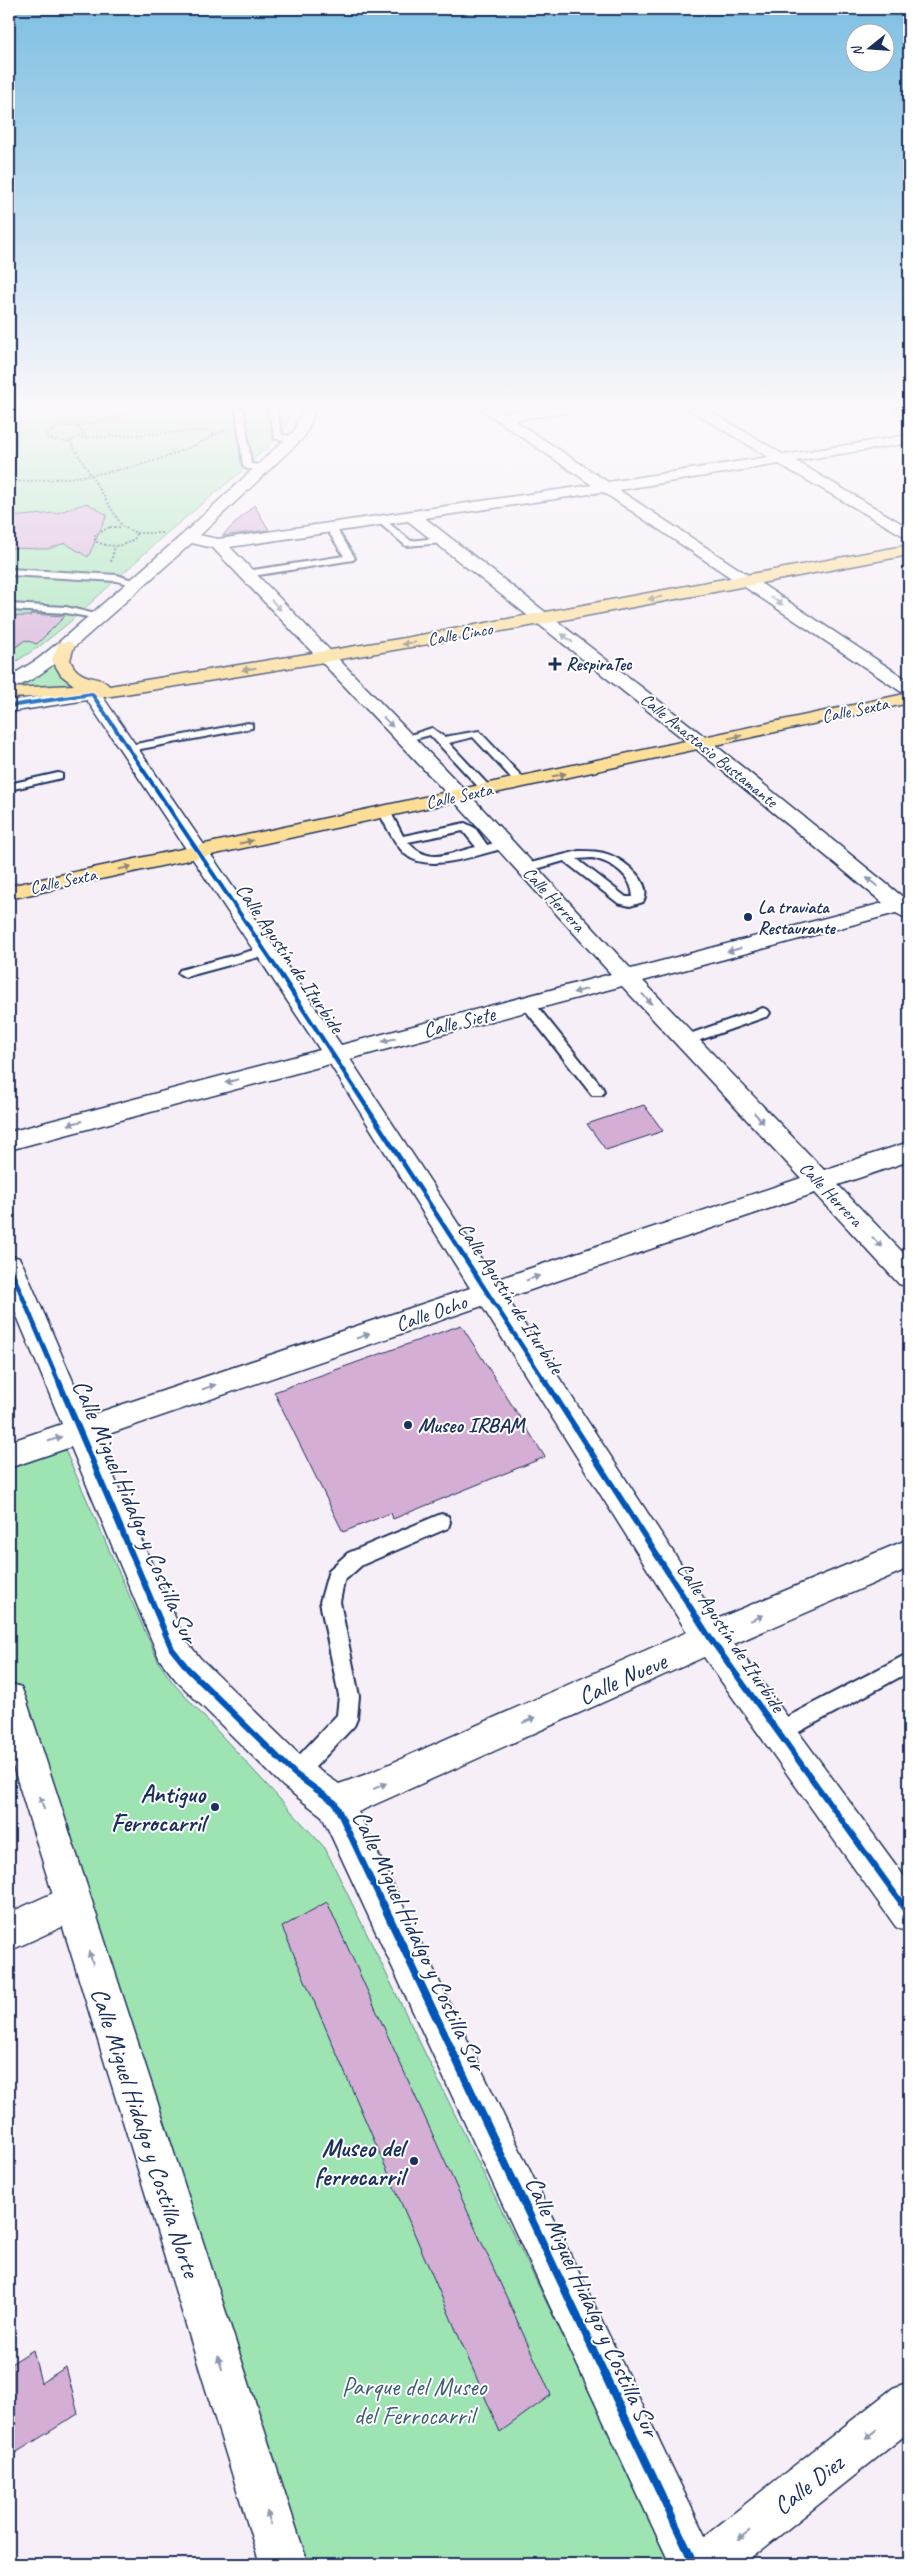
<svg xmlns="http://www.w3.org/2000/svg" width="918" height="2573" viewBox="0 0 918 2573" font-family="Caveat,sans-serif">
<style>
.green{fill:#9de4b2;stroke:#5c8a88}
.building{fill:#d5aed5;stroke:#1b2f5e}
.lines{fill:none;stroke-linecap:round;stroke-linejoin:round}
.service-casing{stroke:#1b2f5e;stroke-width:4}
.minor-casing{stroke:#1b2f5e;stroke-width:3}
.tertiary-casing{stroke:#1b2f5e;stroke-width:3}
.secondary-casing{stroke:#1b2f5e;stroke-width:3}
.primary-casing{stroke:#1b2f5e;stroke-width:3}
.path{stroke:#1b2f5e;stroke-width:2;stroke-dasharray:2 2;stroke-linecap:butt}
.service{fill:#fff;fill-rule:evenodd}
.minor{fill:#fff;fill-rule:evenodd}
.tertiary{fill:#fff;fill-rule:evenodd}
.secondary{fill:#fff;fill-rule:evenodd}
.primary{fill:#fdde96;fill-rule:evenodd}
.cycleway-far3-casing{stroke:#fff;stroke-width:6}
.cycleway-far2-casing{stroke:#fff;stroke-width:8}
.cycleway-far1-casing{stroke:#fff;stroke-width:9}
.cycleway-casing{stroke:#fff;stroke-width:11}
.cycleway-far3{stroke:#0057b8;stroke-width:4}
.cycleway-far2{stroke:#0057b8;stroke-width:4.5}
.cycleway-far1{stroke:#0057b8;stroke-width:6}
.cycleway{stroke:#0057b8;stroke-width:8}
.oneway{fill:#8c867a}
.oneway2{fill:#8d97ae}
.poi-dot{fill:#1b2f5e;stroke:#fff;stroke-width:2}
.labels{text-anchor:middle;stroke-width:4;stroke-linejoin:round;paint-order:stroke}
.far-street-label{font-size:18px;fill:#1b2f5e;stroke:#fff}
.far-poi-label{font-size:18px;font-weight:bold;fill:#1b2f5e;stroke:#fff;text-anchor:start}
.street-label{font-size:21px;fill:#1b2f5e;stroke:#fff}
.poi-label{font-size:21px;font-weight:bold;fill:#1b2f5e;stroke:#fff;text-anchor:start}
.near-street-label{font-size:25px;fill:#1b2f5e;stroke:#fff}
.near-poi-label{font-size:25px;font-weight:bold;fill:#1b2f5e;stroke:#fff;text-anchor:end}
.near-park-label{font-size:25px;fill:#3c5c73;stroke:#fff}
</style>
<rect width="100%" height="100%" fill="#f7eff7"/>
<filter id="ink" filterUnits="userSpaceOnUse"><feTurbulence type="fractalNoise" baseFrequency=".02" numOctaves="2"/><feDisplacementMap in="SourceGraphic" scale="10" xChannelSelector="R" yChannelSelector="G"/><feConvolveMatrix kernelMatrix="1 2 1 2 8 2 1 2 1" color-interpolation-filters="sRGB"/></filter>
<g filter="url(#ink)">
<path class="green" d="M9,409h284l-9,22 -43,41 -73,60 -98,90 -30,24 -31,20z
M53,664l6,10 15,13 -65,3z
M65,1450l94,213 15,21 151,164 349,716h-376l-289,-882v-218z"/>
<path class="building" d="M87,503l20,12 -19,42 -23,-14 -17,6 -39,-1v-31l48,-4z
M254,505l15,25 -47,6z
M31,614l34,2 -28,28 -12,-4 -16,12v-36h21z
M644,1105l19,26 -57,19 -19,-26z
M461,1325l84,132 -152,62 -2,-6 -48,19 -69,-140z
M327,1902l224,493 -51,37 -218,-505z
M33,2350l8,33 25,-16 12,47 -69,43v-92z"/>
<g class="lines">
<g class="service-casing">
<path id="service" d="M236,409h8l7,55 14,2v4l-18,-1 -4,-3z
M268,409h8l6,26 15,2v4l-22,-2z
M381,517l30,24 32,-4 5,3 -5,3 -37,3 -28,-24 -2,-2z
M331,525l5,3 19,30 -2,2 -107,17 -5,-3 5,-3 98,-15 -18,-28z
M9,569l108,6 24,8 -5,3 -19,-5 -108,-6z
M9,604l57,3 38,9 -5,3 -33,-6 -57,-3z
M248,723l4,1v4l-122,23 -6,-3 6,-3z
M432,728l12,9 35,-6 49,52 -6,3 -4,-1 -45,-48 -24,6 43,46v4h-8l-54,-58 -26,7 -6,-3z
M58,773l4,1v4l-53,12v-6z
M384,807l6,4 13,25 62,-13 10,5 12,17 18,-5 6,4 -2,3c-27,6 -81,28 -104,7 -12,-12 -19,-29 -27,-43zM463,831l13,16c-26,6 -48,19 -68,-5z
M579,851c11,0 21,0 31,4 15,6 44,28 33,47l-13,4 -12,-3 -54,-42 -38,11 -6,-4 2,-3zM592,858c20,4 40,17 41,39h-7l-49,-38z
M265,947l7,4 -2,3 -85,23 -7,-4 2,-3z
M528,999l5,2 69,86 2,4 -2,4h-10l-69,-88 -2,-3 2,-3z
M763,1008l5,2 2,3 -2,3 -82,29 -7,-5 2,-3z
M441,1514l7,2 2,6 -2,6 -86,37 -18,16 -4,21 19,94 -2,23 -3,7 -52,55 -7,3 -7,-3 -3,-7 3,-7 49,-52 2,-19 -19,-94 9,-32 19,-17z
M909,1653v19l-125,68 -7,3 -7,-3 -3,-7 3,-7z"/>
</g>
<g class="minor-casing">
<path id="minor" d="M481,409h16l7,4 30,-4h37l-7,4 -50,7 94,62 160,-25 -79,-48h17l78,46 125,-20v8l-113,18 113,67v11l-130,-75 -160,26 290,191v13l-6,-1 -300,-201 -178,26 284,222 195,158 5,-2v24l-13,-7 -253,68 181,189 85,-28v19l-71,24 71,74v28l-10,-3 -84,-91 -308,105 210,321 192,-80v29l-175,76 175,239v50l-13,-6 -192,-270 -346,155 347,724 188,-148 16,-6v50l-165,132h-74l-348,-748 -39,-30 -107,-106 -16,-20 -89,-213 -62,21v-26l53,-18 -53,-127v-42l10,3 4,7 65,151 382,-128 -140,-224 -321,86v-18l311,-82 -233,-350 -78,12v-11l83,-12 6,1 243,355 270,-71 -158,-174 -240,-252 -30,-7 -2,-3 8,-5 29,6 374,-54zM408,521l287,227 188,155 -252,66 -164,-177 -237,-245zM622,986l179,192 -306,102 -145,-221zM482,1306l205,326 -320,142 -28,10 -32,-22 -107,-104 -16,-20 -87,-200z
M892,409h17v9z
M73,1884l13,6 6,13 -6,13 -77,35v-38z"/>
</g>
<g class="tertiary-casing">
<path id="tertiary" d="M9,1683l12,4 5,12 282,865h-48l-251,-811z"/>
</g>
<g class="secondary-casing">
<path id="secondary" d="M302,409h14l-11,27 -111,105 -123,109c-17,14 -40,34 -62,39v-12l29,-18 21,-17 123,-107 112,-104z"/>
</g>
<g class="primary-casing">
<path id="primary" d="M909,545v10c-272,52 -543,103 -817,144l-15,-4 -68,3v-10l65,-3 -13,-10 -9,-15 7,-18h12l3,4 -4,14c9,23 31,14 39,26l290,-47z
M909,693v10l-900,196v-13z"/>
</g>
<path class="path" d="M51,409l11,17
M83,409h2
M62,426l16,1 7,7 -18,8 -20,-4 -1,-5z
M79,426l31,-7 25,-10
M81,438l115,-7h11l7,4 11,-5
M70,441l52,85
M9,455h6
M11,482c68,-3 143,-12 203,-47
M9,503l12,-94
M110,527h14l12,6v4c-12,11 -27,11 -41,4v-6z
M136,533h27
M111,562l4,-16"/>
<use href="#service" class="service"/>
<use href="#minor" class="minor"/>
<use href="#tertiary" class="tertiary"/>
<use href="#secondary" class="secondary"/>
<use href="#primary" class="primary"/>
<g class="cycleway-far3-casing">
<path id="cycleway-far3" d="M9,706l83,-12 190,282"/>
</g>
<g class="cycleway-far2-casing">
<path id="cycleway-far2" d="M281,975l265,408
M9,1265l50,118"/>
</g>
<g class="cycleway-far1-casing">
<path id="cycleway-far1" d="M59,1382l113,267 16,20 107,105 40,29 48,102
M546,1382l164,256 193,267"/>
</g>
<g class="cycleway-casing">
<path id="cycleway" d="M383,1904l311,660
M902,1904l7,10"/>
</g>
<use href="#cycleway-far3" class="cycleway-far3"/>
<use href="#cycleway-far2" class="cycleway-far2"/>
<use href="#cycleway-far1" class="cycleway-far1"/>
<use href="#cycleway" class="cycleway"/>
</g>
<defs><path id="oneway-solid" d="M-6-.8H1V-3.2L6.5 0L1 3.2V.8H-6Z" transform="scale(1.25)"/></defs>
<g class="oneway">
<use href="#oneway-solid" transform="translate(655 598) rotate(169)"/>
<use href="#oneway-solid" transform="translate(409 643) rotate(170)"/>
<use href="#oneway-solid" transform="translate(249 669) rotate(171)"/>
<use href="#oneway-solid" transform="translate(735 737) rotate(-12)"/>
<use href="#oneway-solid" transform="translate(559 775) rotate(-12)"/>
<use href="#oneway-solid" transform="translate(246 842) rotate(-13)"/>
<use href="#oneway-solid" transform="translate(125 868) rotate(-12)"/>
</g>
<g class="oneway2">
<use href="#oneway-solid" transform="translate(777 601) rotate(34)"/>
<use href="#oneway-solid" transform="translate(276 605) rotate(47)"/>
<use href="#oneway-solid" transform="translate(567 638) rotate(-142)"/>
<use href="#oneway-solid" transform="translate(388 722) rotate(46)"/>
<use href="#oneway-solid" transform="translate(872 882) rotate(-141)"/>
<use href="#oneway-solid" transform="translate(734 950) rotate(165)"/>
<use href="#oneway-solid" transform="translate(580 991) rotate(165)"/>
<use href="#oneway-solid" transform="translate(647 999) rotate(47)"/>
<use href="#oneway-solid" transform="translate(389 1040) rotate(166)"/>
<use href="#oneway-solid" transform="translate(232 1081) rotate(165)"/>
<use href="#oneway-solid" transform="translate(759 1118) rotate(47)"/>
<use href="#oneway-solid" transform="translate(75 1123) rotate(165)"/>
<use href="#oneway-solid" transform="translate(877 1242) rotate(46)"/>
<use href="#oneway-solid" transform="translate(533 1278) rotate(-19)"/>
<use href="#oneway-solid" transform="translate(363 1336) rotate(-19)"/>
<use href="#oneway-solid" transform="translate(209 1387) rotate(-19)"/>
<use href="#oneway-solid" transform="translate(55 1439) rotate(-19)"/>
<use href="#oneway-solid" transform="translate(757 1618) rotate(-23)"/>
<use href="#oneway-solid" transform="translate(529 1720) rotate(-24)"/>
<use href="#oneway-solid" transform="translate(380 1786) rotate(-24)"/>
<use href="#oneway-solid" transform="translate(42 1803) rotate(-108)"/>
<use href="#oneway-solid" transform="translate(91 1958) rotate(-108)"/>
<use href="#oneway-solid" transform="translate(220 2363) rotate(-108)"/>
<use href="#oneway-solid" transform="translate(871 2434) rotate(142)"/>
<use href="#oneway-solid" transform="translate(269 2518) rotate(-108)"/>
<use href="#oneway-solid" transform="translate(744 2535) rotate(142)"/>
</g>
</g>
<linearGradient id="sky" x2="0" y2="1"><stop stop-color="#7ebfe2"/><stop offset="0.53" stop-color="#fbf8fb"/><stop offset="1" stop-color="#fbf8fb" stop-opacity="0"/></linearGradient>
<rect width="918" height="769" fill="url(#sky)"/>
<g class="poi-dot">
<path d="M552.5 656.5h5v5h5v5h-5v5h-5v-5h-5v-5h5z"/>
<circle cx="748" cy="917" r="5"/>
<circle cx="408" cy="1425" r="5"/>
<circle cx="215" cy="1807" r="5"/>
<circle cx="414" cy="2161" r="5"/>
</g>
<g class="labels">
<g class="far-street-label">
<text transform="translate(460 634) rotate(-10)" y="6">Calle Cinco</text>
<text transform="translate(855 710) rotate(-12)" y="6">Calle Sexta</text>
<text transform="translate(709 750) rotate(39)" y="6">Calle Anastasio Bustamante</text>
<text transform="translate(459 796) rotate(-12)" y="6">Calle Sexta</text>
<text transform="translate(63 881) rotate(-12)" y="6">Calle Sexta</text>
<text transform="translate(554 899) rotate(47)" y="6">Calle Herrera</text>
<text transform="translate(831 1194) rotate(46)" y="6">Calle Herrera</text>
</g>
<g class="far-poi-label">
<text x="566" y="670">RespiraTec</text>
<text x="758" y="913">La traviata<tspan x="758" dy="21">Restaurante</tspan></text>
</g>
<g class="street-label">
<text transform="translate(290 958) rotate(56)" y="7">Calle Agustín de Iturbide</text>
<text transform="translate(459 1022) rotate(-14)" y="7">Calle Siete</text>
<text transform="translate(511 1298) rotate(57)" y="7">Calle Agustín de Iturbide</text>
<text transform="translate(431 1313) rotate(-19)" y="7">Calle Ocho</text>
<text transform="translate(731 1637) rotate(56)" y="7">Calle Agustín de Iturbide</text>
</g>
<g class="poi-label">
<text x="418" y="1432">Museo IRBAM</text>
</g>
<g class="near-street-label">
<text transform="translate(136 1511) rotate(67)" y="9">Calle Miguel Hidalgo y Costilla Sur</text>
<text transform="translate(622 1678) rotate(-24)" y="9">Calle Nueve</text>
<text transform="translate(420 1940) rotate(65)" y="9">Calle Miguel Hidalgo y Costilla Sur</text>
<text transform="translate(146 2132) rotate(72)" y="9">Calle Miguel Hidalgo y Costilla Norte</text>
<text transform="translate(593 2306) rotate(65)" y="9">Calle Miguel Hidalgo y Costilla Sur</text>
<text transform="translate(808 2484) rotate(-38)" y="9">Calle Diez</text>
</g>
<g class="near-poi-label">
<text x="205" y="1802">Antiguo<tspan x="205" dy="29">Ferrocarril</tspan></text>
<text x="404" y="2156">Museo del<tspan x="404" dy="29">ferrocarril</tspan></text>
</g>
<g class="near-park-label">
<text x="414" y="2395">Parque del Museo<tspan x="414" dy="29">del Ferrocarril</tspan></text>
</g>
</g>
<rect width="918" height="2573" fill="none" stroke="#fff" stroke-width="30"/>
<rect x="15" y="15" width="888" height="2543" fill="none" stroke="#1b2f5e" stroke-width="2" filter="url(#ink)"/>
<g transform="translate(870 48) rotate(253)"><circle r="24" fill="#ffffff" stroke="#a4acbf"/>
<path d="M0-4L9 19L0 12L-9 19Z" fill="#1b2f5e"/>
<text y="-8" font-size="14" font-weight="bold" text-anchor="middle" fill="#1b2f5e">N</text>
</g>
</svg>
